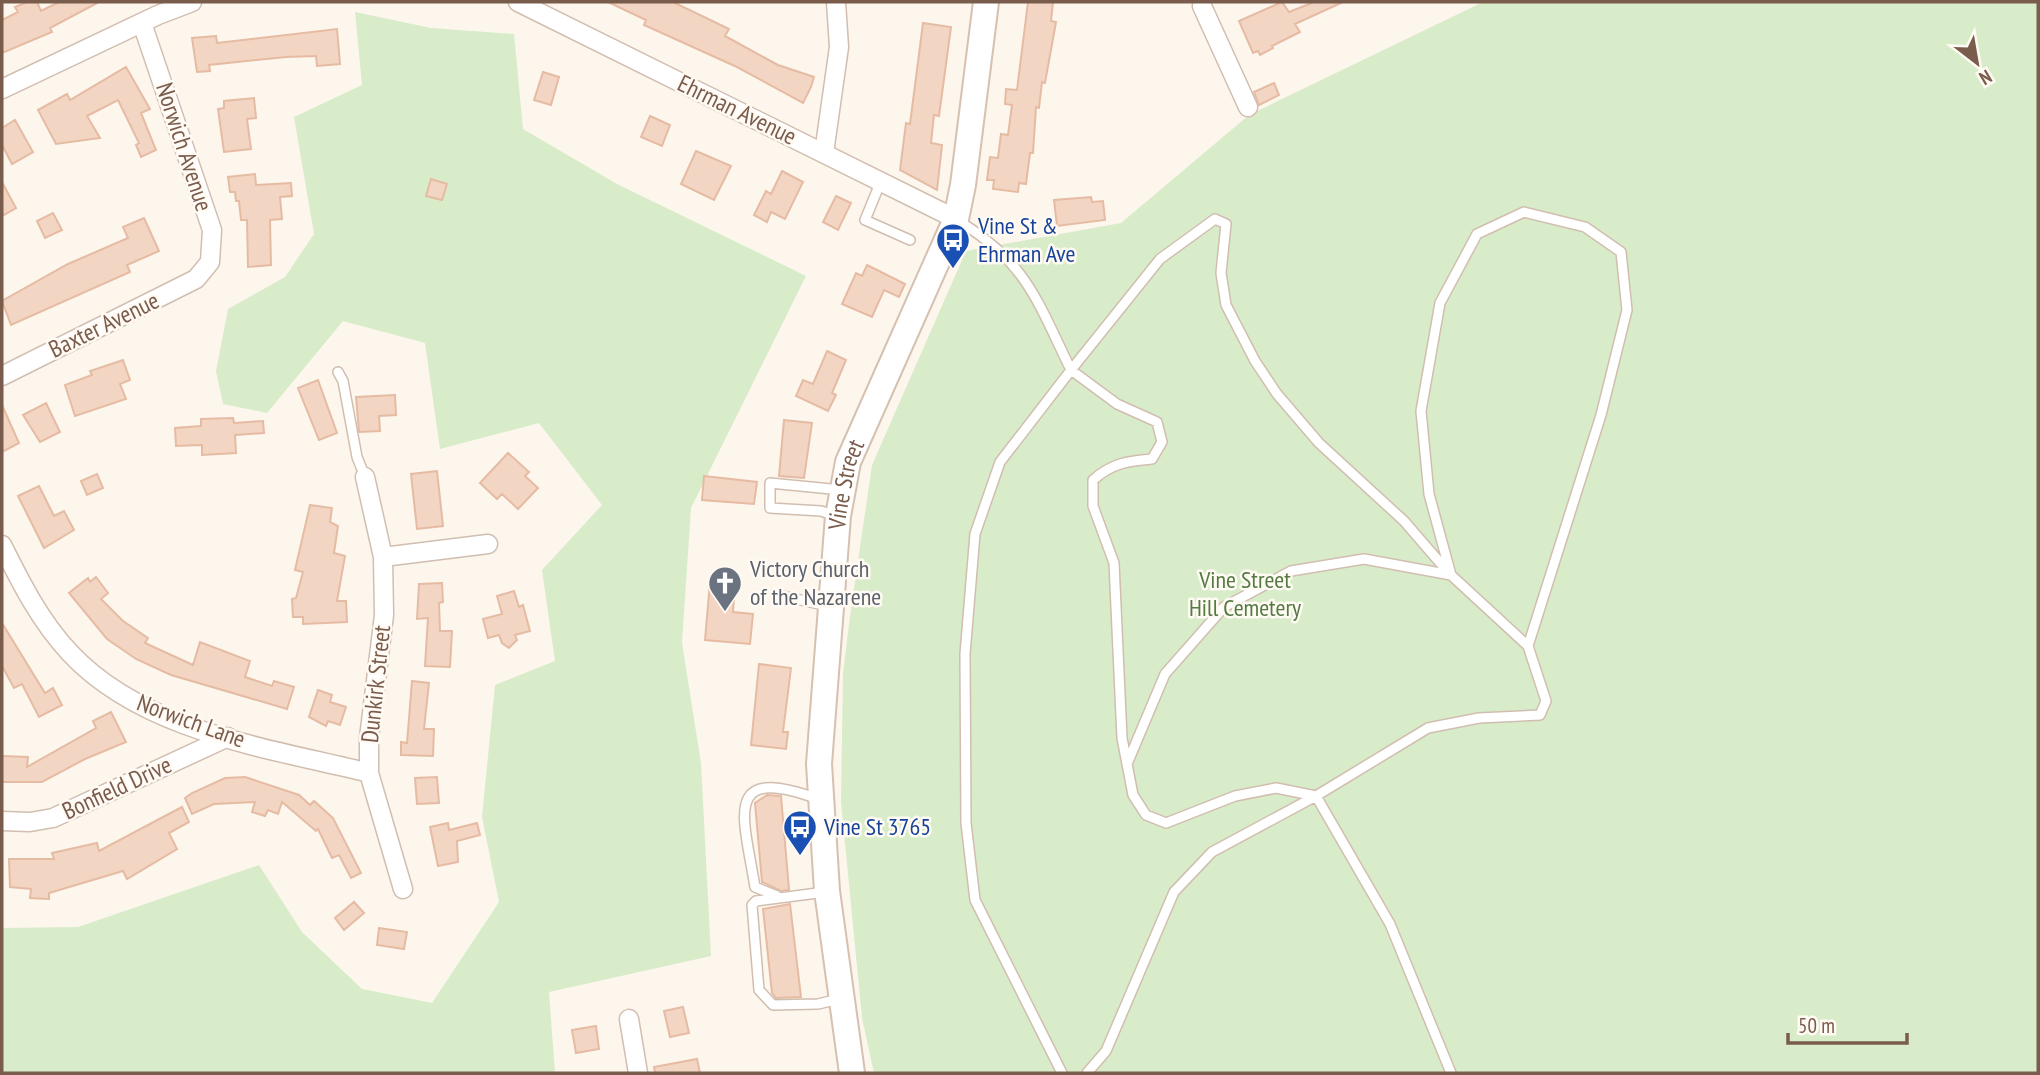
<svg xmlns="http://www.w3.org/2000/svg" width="2040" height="1075" viewBox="0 0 2040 1075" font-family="'PT Sans Narrow',sans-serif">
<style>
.green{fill:#d8ecc9}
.building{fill:#f3d5c3;stroke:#e6bba3;stroke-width:2}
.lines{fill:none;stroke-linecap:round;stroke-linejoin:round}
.service-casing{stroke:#d1beb0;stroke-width:12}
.minor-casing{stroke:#d1beb0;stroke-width:21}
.secondary-casing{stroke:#d6c0b0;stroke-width:28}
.service{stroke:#fff;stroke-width:9}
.minor{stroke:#fff;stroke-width:18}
.secondary{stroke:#fff;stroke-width:24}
.labels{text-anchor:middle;stroke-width:5;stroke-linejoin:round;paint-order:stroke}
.street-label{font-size:24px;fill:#7a5c4d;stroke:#fffaf3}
.transit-label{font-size:24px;fill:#164399;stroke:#fffaf3;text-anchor:start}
.worship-label{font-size:24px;fill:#5b616d;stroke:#fffaf3;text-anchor:start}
.park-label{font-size:24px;fill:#537a41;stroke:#fffaf3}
</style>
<rect width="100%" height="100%" fill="#fdf6ec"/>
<path class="green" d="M1483,2h555v1071h-1164l-12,-55 -21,-216 2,-129 7,-57 22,-151 94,-214 155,-28 128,-108z
M355,12l76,16 83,6 9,95 94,55 189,92 -115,232 -9,135 19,120 10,193 -162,36 6,81h-553v-145l76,-1 181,-62 43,67 60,57 70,14 67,-101 -17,-85 13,-132 60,-24 -13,-91 60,-65 -63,-82 -99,26 -15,-106 -82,-22 -76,92 -44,-9 -7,-33 12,-62 57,-32 29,-43 -20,-117 68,-32z"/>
<path class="building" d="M27,2h10l4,9 18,-9h40l-49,26 2,4 -50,21v-33l16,-8 -3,-5z
M608,2h65l56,27 -4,7 53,29 36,12 -3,10 -8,16 -66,-36 -93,-42 2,-5z
M1028,2h25l-2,19 5,1 -11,61 -3,-1 -3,26 -3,-1 -3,46h-3l-4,31 -7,-1 -1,9 -25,-3 1,-9h-7l3,-23 8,1 3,-24 7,1 4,-30 -7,-1 1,-15 11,1z
M1282,2l7,10 25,-10h29l-48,22 5,8 -28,14 1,2 -13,7 -2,-4 -5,2 -14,-32z
M923,23l28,4 -12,89 -5,-1 -3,28 11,2 -5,45 -37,-20 6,-47 4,1z
M337,29l3,35 -23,2 -1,-10 -30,1 -77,8 1,6 -13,1 -5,-34 24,-2 1,7z
M126,67l24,42 -9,4 15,37 -15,7 -5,-12 3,-2 -21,-43 -31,16 13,22 -44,6 -18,-34 29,-16 3,6z
M543,72l16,5 -8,28 -17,-5z
M1274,83l5,12 -20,10 -5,-13z
M254,98l2,20 -9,1 4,30 -27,3 -6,-43 6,-1v-7z
M650,116l20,9 -8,21 -21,-9z
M15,120l18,32 -21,12 -10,-19v-17z
M696,151l35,15 -17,34 -33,-16z
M782,171l21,11 -18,37 -14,-7 -4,10 -13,-7 12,-24 5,3z
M255,174l1,11 35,-2 1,13 -12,1 2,22 -12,1 1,45 -23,2 -1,-47h-6l-2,-19h-3l-1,-9h-5l-2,-15z
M431,179l16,5 -5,16 -16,-4z
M2,182l14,26 -14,8z
M836,196l15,7 -13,27 -15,-8z
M1091,197l1,5 11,-1 2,19 -48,6 -3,-26z
M53,213l9,17 -17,8 -8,-17z
M144,218l15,33 -32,14 3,7 -119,53 -9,-24 66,-37 60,-26 -5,-11z
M867,265l38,19 -6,13 -15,-7 -12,27 -30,-13 14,-31 6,3z
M827,351l19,9 -14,33 4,2 -8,16 -32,-15 7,-16 10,4z
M123,360l7,20 -10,4 6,15 -51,17 -10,-31 27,-10 -2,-4z
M318,380l19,53 -18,7 -21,-52z
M395,395l1,20 -17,1 1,15 -21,1 -3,-35z
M46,403l14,29 -20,10 -17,-27z
M2,405l17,38 -17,9z
M233,418l1,5 29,-2 1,12 -29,2 1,18 -34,2v-10l-26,1 -1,-18 26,-2v-7z
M784,420l28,3 -8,55 -25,-2z
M508,453l21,19 -4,4 13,12 -20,21 -16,-15 -5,5 -17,-16z
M437,471l6,55 -26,3 -6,-55z
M97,474l6,14 -16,7 -6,-14z
M704,476l53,6 -3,22 -52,-4z
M39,486l15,30 10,-5 10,19 -30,18 -26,-52z
M310,505l22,3 -2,14 8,4 -4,27 11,3 -8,45h9l1,21 -44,2v-7h-10l-1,-18 4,-1 7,-26 -8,-2z
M96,577l12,16 -7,6 22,22 25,17 -3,5 48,22 7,-23 50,19 -5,16 27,9 2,-5 20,6 -7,22 -116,-34 -35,-16 -29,-20 -38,-46 19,-15 2,4z
M710,582l25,2 -2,28 20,2 -3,30 -45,-4z
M442,583l1,19 -4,1 1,28h12l-2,36 -25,-1 3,-48 -11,1 2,-35z
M514,591l5,16 4,-2 7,26 -15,4 2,5 -8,8 -7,-5 -3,-8 -11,3 -5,-19 19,-5 -5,-18z
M2,623l43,70 8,-5 9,17 -23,12 -17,-33 -8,4 -12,-22z
M759,664l32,4 -8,64h5l-2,17 -35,-4z
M412,681l17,2 -5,46h10l-1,27 -32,-1v-13l6,1z
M318,690l14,5 -2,7 16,5 -6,18 -12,-4 -2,5 -17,-9z
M111,712l15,30 -41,17 -43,23h-40v-26l26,1 -1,10 69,-39 -3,-7z
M245,777l54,18 11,10 4,-4 19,17 28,55 -10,5 -12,-23 -7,3 -14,-29 -2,2 -34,-29 -4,12 -10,-4 -3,6 -13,-4 3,-10 -41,2 -22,10 -7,-16 7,-5 33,-15z
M437,777l2,26 -22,1 -2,-26z
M767,795l14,1 8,94 -8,1 -19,-9 -7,-79z
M182,807l7,15 -20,11 8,16 -50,30 -4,-8 -74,22v6l-19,-1 1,-9 -21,-2 -1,-28h45l-2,-6 45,-10 2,8z
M448,823l1,7 28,-7 3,12 -23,6 1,21 -20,4 -8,-39z
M354,902l10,11 -20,17 -9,-12z
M790,904l11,93 -25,1 -4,-5 -9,-84z
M379,928l28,4 -3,17 -27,-4z
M683,1007l6,26 -19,4 -6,-26z
M596,1026l3,23 -23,4 -4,-23z
M697,1059l3,14h-45l-1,-6z"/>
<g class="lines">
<g class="service-casing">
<path id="service" d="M881,181l-16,39 45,20
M957,220c70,42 80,81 114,150l-71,92 -25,72 -10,120 1,169 9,77 87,173
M338,372l5,9 14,76 8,20
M836,516l-15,-5 -51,-3v-25l71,7
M1449,573l-45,-52 -85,-78 -42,-49 -22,-33 -29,-56 -5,-32 5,-49 -11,-5 -55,40 -89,111 46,34 40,18 5,20 -10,17c-24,2 -40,4 -59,21v26l21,57 8,175 11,57 13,20 20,8 69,-27 41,-8 40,8 74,128 61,149
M778,595l50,11
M1127,764l38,-90 59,-67 67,-36 73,-12 87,16
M825,892l-69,9 -4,4 7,85 14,15 45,-1 21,-5
M777,896l-22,-9c-11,-69 -34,-124 63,-88
M1087,1073l19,-22 68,-159 38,-40 104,-56 112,-68 51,-10 61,-3 6,-14 -18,-55 -77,-71 -22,-81 -8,-83 19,-108 37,-69 47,-22 61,15 36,25 6,58 -26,105 -73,231"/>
</g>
<g class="minor-casing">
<path id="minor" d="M518,2l438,217
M1202,6l46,101
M2,89l156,-74 34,-13
M824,153l15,-106 -3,-45
M2,376l194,-97 14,-17 2,-32 -70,-207
M365,477l18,80 1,58 -15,123v35l34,116
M2,545c19,38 38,76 68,108 74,79 199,95 299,120
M383,557l105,-13
M2,821l28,1 23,-4 175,-81
M629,1019l9,54"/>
</g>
<g class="secondary-casing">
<g id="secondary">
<path id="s1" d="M852,1073l-25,-182 -8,-127 19,-248 10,-54 108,-243 7,-34 23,-183"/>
</g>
</g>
<use href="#service" class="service"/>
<use href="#minor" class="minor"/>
<use href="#secondary" class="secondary"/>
</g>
<defs>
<g id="bus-pin" transform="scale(1.75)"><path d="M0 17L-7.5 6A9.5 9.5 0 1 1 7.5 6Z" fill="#1a4fb4" stroke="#fffaf3"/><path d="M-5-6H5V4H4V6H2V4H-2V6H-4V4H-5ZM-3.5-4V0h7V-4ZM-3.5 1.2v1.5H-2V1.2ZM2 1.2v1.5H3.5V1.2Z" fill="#fff"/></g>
<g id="church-pin" transform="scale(1.75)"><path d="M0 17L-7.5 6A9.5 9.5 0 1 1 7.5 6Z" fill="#6b7280" stroke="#fffaf3"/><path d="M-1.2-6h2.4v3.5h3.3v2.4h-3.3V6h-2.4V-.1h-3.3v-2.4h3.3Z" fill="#fff"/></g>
</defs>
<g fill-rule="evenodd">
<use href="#bus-pin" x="953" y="240"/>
<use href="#church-pin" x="725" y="583"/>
<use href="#bus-pin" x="800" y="827"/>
</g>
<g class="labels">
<g class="street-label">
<text transform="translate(737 110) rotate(26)" y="8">Ehrman Avenue</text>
<text transform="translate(184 147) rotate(72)" y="8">Norwich Avenue</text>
<text transform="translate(104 325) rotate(-26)" y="8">Baxter Avenue</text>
<text dy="8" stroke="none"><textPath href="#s1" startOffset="592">Vine Street</textPath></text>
<text transform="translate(376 684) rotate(-84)" y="8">Dunkirk Street</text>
<text transform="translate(191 721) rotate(20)" y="8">Norwich Lane</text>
<text transform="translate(117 788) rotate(-25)" y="8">Bonfield Drive</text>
</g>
<g class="transit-label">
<text x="978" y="234">Vine St &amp;<tspan x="978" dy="28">Ehrman Ave</tspan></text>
<text x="824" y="835">Vine St 3765</text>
</g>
<g class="worship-label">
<text x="750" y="577">Victory Church<tspan x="750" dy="28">of the Nazarene</tspan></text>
</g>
<g class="park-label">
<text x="1245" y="588">Vine Street<tspan x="1245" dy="28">Hill Cemetery</tspan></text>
</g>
</g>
<rect width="2040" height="1075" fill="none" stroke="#7a5c4d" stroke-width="7"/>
<g transform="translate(1977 63) rotate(149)" stroke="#fffaf3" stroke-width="5" paint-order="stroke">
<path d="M0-5L12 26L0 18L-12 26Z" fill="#7a5c4d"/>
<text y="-10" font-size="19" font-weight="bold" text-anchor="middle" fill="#7a5c4d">N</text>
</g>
<path d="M1788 1033v10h119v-10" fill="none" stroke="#7a5c4d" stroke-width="3.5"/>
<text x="1798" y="1033" font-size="21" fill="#7a5c4d" stroke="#fffaf3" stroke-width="5" paint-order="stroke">50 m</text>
</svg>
